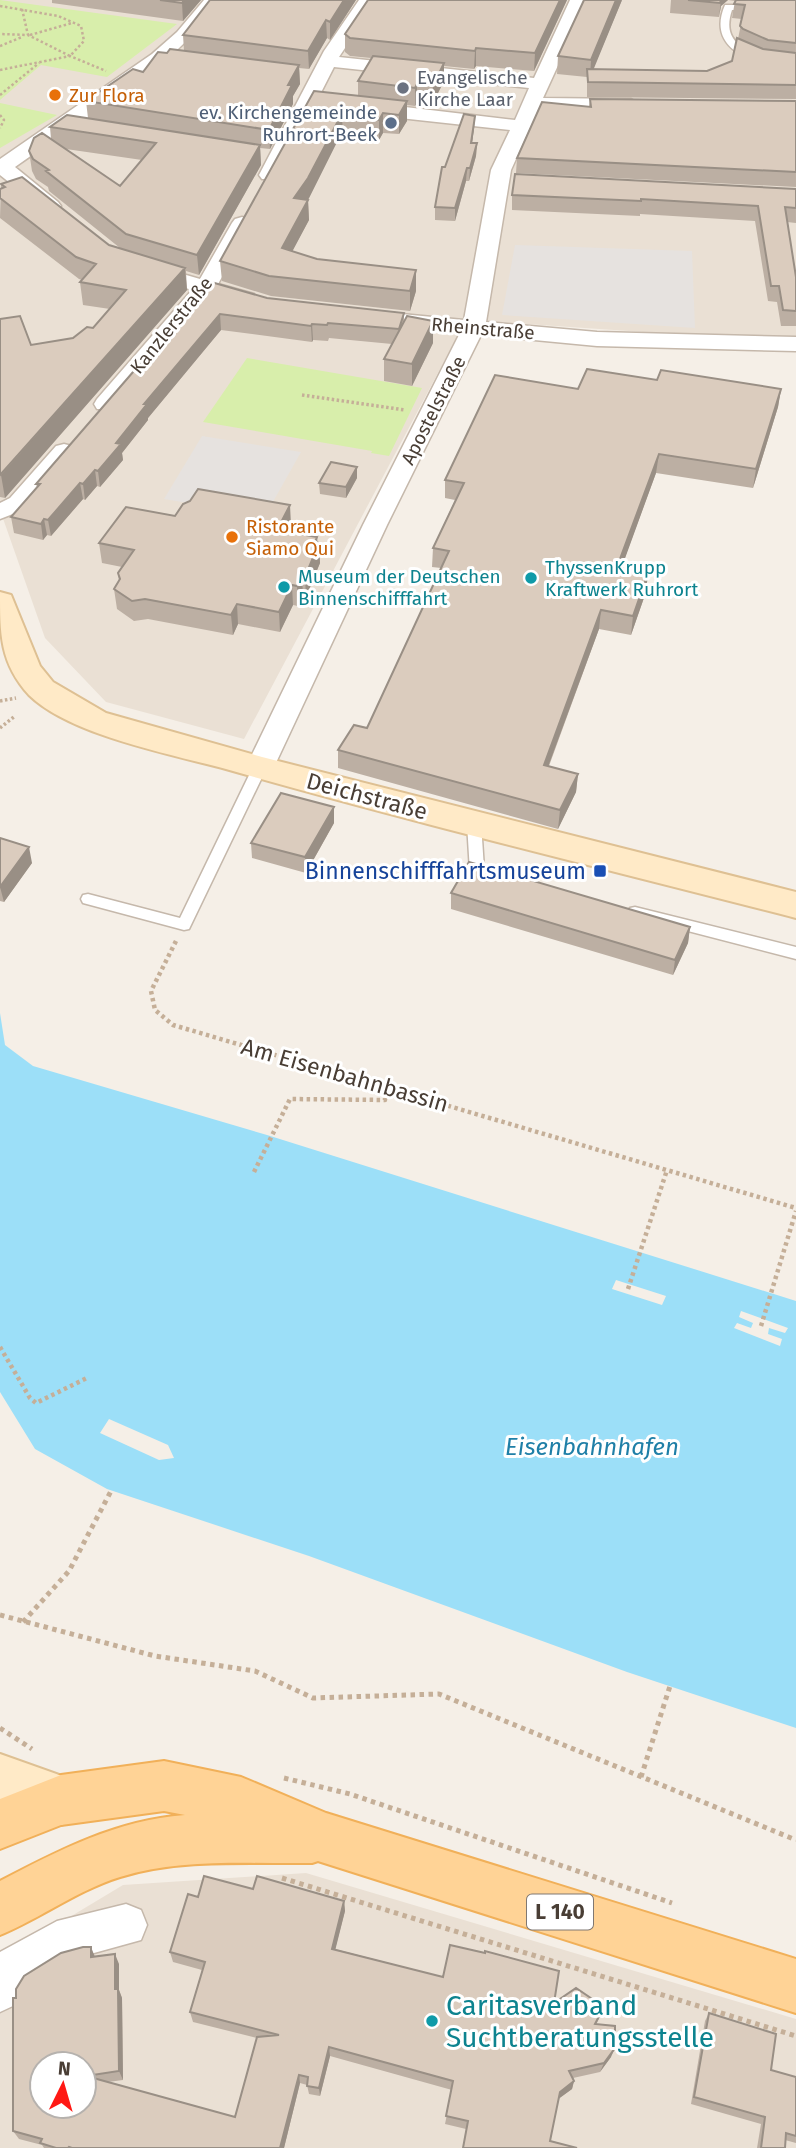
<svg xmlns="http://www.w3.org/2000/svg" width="796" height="2148" viewBox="0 0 796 2148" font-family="'Fira Sans',sans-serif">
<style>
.residential{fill:#eae0d4;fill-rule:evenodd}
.green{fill:#d8eeab}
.parking{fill:#e6e2df}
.water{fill:#9cdff8}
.pier{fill:#f5efe7}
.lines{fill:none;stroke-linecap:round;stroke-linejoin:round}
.lane-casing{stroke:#c5b8ab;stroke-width:3}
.street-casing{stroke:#c5b8ab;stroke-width:3}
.secondary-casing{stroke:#dec093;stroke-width:4}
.primary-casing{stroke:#f1b059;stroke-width:4}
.path-far3{stroke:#c5af98;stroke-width:2.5;stroke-dasharray:2.5 2.5;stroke-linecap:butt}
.path-far2{stroke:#c5af98;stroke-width:3.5;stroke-dasharray:2.5 2.5;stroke-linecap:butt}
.path-far1{stroke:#c5af98;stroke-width:4.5;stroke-dasharray:3.5 3.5;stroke-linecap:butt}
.path{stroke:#c5af98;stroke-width:5;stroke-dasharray:4.5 4.5;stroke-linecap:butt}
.lane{fill:#fff;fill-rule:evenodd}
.street{fill:#fff;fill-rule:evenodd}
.secondary{fill:#ffeac7;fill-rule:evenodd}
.primary{fill:#ffd396;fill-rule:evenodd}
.wall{fill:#bcafa3;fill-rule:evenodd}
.shaded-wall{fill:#998f85}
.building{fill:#dbccbe;stroke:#998f85;stroke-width:2;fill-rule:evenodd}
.worship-dot{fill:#6b7280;stroke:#fff;stroke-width:2.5}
.food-dot{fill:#e8710a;stroke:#fff;stroke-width:2.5}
.service-dot{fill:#5c6f8a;stroke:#fff;stroke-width:2.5}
.culture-dot{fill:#0f9aa8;stroke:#fff;stroke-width:2.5}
.transit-dot{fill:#1a4fb4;stroke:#fff;stroke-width:2.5}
.labels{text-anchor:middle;stroke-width:6;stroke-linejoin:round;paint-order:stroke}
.far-worship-label{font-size:19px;fill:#5b616d;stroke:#fff;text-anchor:start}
.far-food-label{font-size:19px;fill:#c56008;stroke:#fff;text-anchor:start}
.far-service-label{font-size:19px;fill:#4e5e75;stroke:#fff;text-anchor:end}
.far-street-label{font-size:19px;fill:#493e35;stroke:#fff}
.far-culture-label{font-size:19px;fill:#0d838f;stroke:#fff;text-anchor:start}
.shield{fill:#fff;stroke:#807872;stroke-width:2}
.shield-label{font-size:21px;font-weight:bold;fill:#493e35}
.street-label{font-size:23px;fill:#493e35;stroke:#fff}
.transit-label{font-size:23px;fill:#164399;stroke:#fff;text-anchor:end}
.water-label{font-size:24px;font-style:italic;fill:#1f7fa7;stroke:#fff}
.near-culture-label{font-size:28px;fill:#0d838f;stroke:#fff;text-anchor:start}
</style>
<rect width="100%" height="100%" fill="#f5efe7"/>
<path class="residential" d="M0,0h796v336l-109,-1 -221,-15 -222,419 -138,-37 -61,-64 -45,-128z
M306,1873l490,146v129h-796v-189l123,-74zM42,2064h42v42h-42z"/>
<path class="green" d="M0,0l177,24 -70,53 -66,-12 -41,35z
M0,103l57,12 -57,33z
M247,358l175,30 -33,68 -18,-3 1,-2 -169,-29z"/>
<path class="parking" d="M515,245l177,6 3,77 -193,-13z
M202,436l99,16 -36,64 -101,-17z"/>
<path class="water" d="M0,1013l5,32 28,21 234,69 529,166v427l-169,-56 -318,-116 -202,-67 -72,-40 -35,-57z"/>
<path class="pier" d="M616,1280l50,16 -4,9 -50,-16z
M741,1311l47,17 -3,5 -16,-5 -1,6 14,5 -2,7 -46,-18 3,-5 14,5 2,-5 -14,-6z
M109,1419l59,26 6,13 -15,2 -59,-27z"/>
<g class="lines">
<g class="lane-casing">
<path id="lane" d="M725,5h71v6l-64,-1c-8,24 2,34 23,45l2,2 -5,3c-26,-10 -39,-28 -27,-55z
M260,762l7,5 -78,162 -5,1 -101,-27 -2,-4 2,-4 5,-1 92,24 73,-151z
M474,818l7,5 3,46 9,2 2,4 -7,5 -16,-4 -2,-4 -3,-49z
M635,907l161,40v12l-166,-43 -2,-4 2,-4z"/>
</g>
<g class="street-casing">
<path id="street" d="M204,0h18c-50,70 -138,118 -207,167l43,35 3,4 -3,4h-14l-44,-35v-16l152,-105 25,-22z
M359,0h18l-38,57 195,21 36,-78h18l-45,98 88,1 9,6 -9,6 -93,-1 -27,60 -25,152 111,10 199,5v14l-199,-5 -116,-11 -94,190 -113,242 -4,7 -10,2 -10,-2 -4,-7 117,-242 97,-192 -69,-6 -8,-2 -3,-5 3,-5 8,-2 73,7 27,-150 19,-40 -147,-16 -9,-6 9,-6 152,18 14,-32 -195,-21 -55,108 -3,4h-14l-3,-4 65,-124z
M242,217l7,2 3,4 -34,61 36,10 3,5 -3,5 -8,1 -36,-10 -97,114h-16l-3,-5 3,-5 95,-109 -54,-17 -4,-4 4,-4 7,-2 55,16 32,-56 3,-4z
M64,444l8,2 4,5 -4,5 -44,52 -28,11v-16l10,-5 46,-52z
M126,1904l15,6 6,15 -6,15 -76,21 -38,23 -12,21 -15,7v-60l57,-31z"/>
</g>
<g class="secondary-casing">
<path id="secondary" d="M0,592l11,3 29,71 13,16 53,31 156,44 534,135v26c-190,-49 -381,-95 -570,-149 -56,-15 -156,-34 -197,-74 -29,-32 -29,-61 -29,-103z
M0,1754l79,28 7,18 -7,18 -18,7 -61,-21z"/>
</g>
<g class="primary-casing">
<path id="primary" d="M164,1761l77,16 85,36 470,146v54l-478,-152 -6,2c-63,1 -131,-5 -192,14 -42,13 -79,41 -120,58v-54c59,-31 117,-61 185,-66l-21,-4 -103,14 -61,24v-50l61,-24z"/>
</g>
<path class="path-far3" d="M0,6l58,10 23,10 3,15 -14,15 -42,-21 -28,-1
M22,9l6,26
M30,35l42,-12
M0,46l22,-9
M0,70l70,-14 36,15
M0,95l39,-32
M0,115l4,5 -4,8"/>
<path class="path-far2" d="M302,395l103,15
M0,701l16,-3
M0,728l15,-12"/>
<path class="path-far1" d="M176,941l-25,50 4,19 18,15 623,183
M254,1172l36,-73 95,1v-13
M628,1289l39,-119
M761,1326l35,-115
M0,1347l30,51 6,5 51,-25"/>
<path class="path" d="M0,1615l155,41 100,15 58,27 126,-4 357,146
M23,1622l46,-51 42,-80
M0,1728l32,21
M641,1777l29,-91
M284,1778l66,16 322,109
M282,1878l514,158"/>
<use href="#lane" class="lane"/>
<use href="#street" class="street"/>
<use href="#secondary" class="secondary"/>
<use href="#primary" class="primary"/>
</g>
<path class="wall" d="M52,0h149l-18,21 -131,-18z
M356,0l-26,40 -3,-2 -18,31 -10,-1 1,16 -7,12v8l-23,45 -10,-1 1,17 -62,110 -13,-4 1,19 -182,208 -5,-1v-178l31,26 42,-7 20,-10 17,-19 -27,-4 -3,-23 2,-2 -3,-1 -79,-61 1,-34 108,61 11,3 -71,-57 -1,-4 -12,-8 -4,-8 -3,-20 22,-12 -1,-12 38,-9 -2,-17 57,-29 24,-19 17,-2 -1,-16zM66,149l76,11 -22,26z
M368,0h199l-33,71 -58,-5 -2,3 -30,-3v15l-12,24 -15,-2 -2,3 -8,-1v16l-8,13 -16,-1 -4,7 -36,-4 -5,4 -30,60 1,20 -17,31 25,8 99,11v21l-6,20 -139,-15 -49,-15 -2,-20 138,-165v-15l13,-23 -21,-2 -5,-4v-18z
M622,0l-29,69 114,2 25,-10 6,-22 4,-20 -10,-1 3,-17 -7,-1 -7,6 -2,11 -49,-4 1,-13h125v99l-209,-2v-20l-30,-3 1,-18z
M590,99l206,2v86l-280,-14 1,-15 72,-51z
M475,116l-3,27h5l-1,13 -7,25h-3l-11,40 -20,-1v-13l10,-40z
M796,189v34l-9,-1 9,55v49h-15l-4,-24 -9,-1 -13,-80 -115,-7v2l-128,-6v-15z
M211,282l56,16 137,15v9l29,21 -21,43 -28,-5v-22l8,-15 -63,-6 -1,3 -15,-1 -1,2 -91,-12 -73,88v2l-26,33 1,7 -23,27 -3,-1 -12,14 -2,-1 -32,37 -4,-1 -4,5 -29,-7 -3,-16 26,-30 -1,-3z
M657,380l124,9 -3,18 -25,81 -97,-15 -35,95 27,5 -2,19 -15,43 -32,-6 -50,137 29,8 -2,18 -18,37 -220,-61v-18l29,-22 74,-160 -9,-1 1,-19 22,-48 -10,-2v-18l133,-91z
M357,467v11l-11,20 -26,-4 -1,-11z
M175,516l116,9 -4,7 32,11 1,20 -14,34 -3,-1 -5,10 -5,-1 -13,27 -42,-8 -5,11 -85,-16 -14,2 -17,-12 -3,-20 5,-8 -1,-8 4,-6 -20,-4 -3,-20z
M334,807v16l-28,50 -54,-15 -1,-15z
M0,838l32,25 -28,39 -4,-1z
M451,893l239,34 -2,16 -15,32 -222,-66z
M253,1889l91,12 1,10 -10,38 108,28 111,26 50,4 -8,18 15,32 -11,15 -27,6 1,3 -2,8 -14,10 -92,30 -21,-5 7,-34 -122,-34 -10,40 -11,-2 -2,-9 -7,-2 -16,65h-240l-2,-3 -23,-6 -6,-8 3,-133 79,-42 24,8v26l3,8 1,82 -15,2 127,35 22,-79 -64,-16 -3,-10 12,-42 -29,-8 -3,-10 28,-55z
M709,2013l62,57 25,7v66l-11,-3v8h-28l4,-24 -70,-20 14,-83z"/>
<path class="shaded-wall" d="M184,0h17l-18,21 -1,-18z
M344,0h12l-26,40v-18z
M560,0h7l-33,71 1,-18z
M616,0h6l-32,78 1,-18z
M721,0h7l-7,6 -2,11z
M326,20l1,18 -18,31 -1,-18z
M476,48v18l-2,3 1,-18z
M444,63v18l-12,24 1,-19z
M299,65l1,19 -7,12v8l-23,45 -1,-19 19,-45z
M417,84v19l-2,3v-18z
M407,101v20l-8,13v-19z
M383,113v20l-4,7v-20z
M342,116l1,20 -5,4 -29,58 -14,20 -1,-20 44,-77z
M475,116l-1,13 -4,27 1,-13z
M477,143l-1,13 -7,25 1,-13z
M260,145l1,20 -62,110 -2,-20z
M467,168l-1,13 -11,40v-13z
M308,200l1,20 -26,49 -1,-21z
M185,268l2,22 -182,208 -4,-23z
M416,270v21l-6,20v-20z
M220,314l1,16 -73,88v2l-26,33 1,7 -23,27 -2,-16 18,-28 28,-39z
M433,321v22l-21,43v-22z
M312,324l1,16 -1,2 -1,-16z
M781,389l-3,18 -25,81 3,-19z
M659,454l-3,19 -41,113 2,-19z
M357,467v11l-11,20v-11z
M95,470l2,16 -12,14 -2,-16z
M80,483l3,16 -32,37 -3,-16z
M290,505l1,20 -13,25 -1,-20z
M44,519l3,16 -4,5 -2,-16z
M317,537l1,10 1,-4 1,20 -14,34 -1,-20 10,-35z
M648,573l-2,19 -15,43 2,-19z
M302,576l1,20 -5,10 -1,-20z
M292,585l1,20 -13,27 -1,-20z
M237,604l1,20 -5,11 -2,-20z
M601,610l-2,19 -57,154 2,-18z
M578,774l-2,18 -18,37 2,-19z
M334,807v16l-28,50 -1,-16z
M29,847l3,16 -28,39 -4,-15z
M690,927l-2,16 -15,32 2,-15z
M344,1901l1,10 -12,48 -1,-10z
M91,1947l4,10h-4z
M115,1954l4,10v26l3,8 1,82 -4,-9 -4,-82z
M329,2047l1,9 -10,40 -1,-8z
M615,2048l-4,9 -11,15 4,-9z
M299,2075l1,8 -16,65h-4z
M574,2081l-2,8 -15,11 3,-8z"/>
<path class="building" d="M160,0h24l-2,3z
M210,0h134l-14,22 -4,-2 -18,31 -125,-16z
M368,0h192l-25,53 -59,-5 -1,3 -125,-13 -5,-4z
M584,0h32l-25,60 -33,-4z
M688,0h33l-1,3z
M736,0h60v43l-28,-3 -25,-11 -3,-3 5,-21 -11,-1z
M737,38l26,11 33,4v32l-208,-3 -1,-13 120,2 25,-10z
M170,49l129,16 -11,20h4l-23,45 -183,-29 47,-32 10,3 15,-20 9,1z
M373,56l71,7 -11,23 -16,-2 -2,4 -57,-7z
M314,91l93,10 -8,14 -16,-2 -4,7 -37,-4 -4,5 -30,57 -14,20 14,2 -26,48 35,11 99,11 -6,21 -141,-15 -49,-15z
M590,99l206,2v71l-279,-14 25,-56 49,5z
M464,114l11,2 -4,27h6l-7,25h-3l-12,40 -20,-1 7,-40h3z
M67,115l193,30 -63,110 -71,-21 -80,-63 3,-1 -16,-11 -4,-8 5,-13 8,-5 78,53 36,-43 -106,-16z
M515,174l281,15v19l-11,-1 11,70v34l-13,-1 -4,-24h-8l-13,-80 -117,-7v2l-129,-6z
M22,177l87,68 76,23 -185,207v-156l20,-3 11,29 42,-7 14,-11 6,1 33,-38 -46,-8 16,-18 -20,-7 -76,-59v-9l5,-2 -4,-3z
M211,282l56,16 137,15 -5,16 -71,-6 -1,2 -15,-1 -1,2 -91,-12 -76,90h3l-31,39 5,1 -23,27 -3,-1 -12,14 -3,-1 -32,37 -4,-1 -3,5 -30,-7 29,-33h-4z
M407,316l26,5 -21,43 -28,-5z
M587,369l70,11 4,-10 120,19 -25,80 -97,-15 -42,113 31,6 -15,43 -32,-6 -57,155 34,9 -18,36 -222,-60 16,-25 13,3 82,-177 -16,-3 31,-65 -19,-3 50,-105 83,14z
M331,462l26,5 -11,20 -27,-4z
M198,489l92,16 -13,25 40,7 -2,5 4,1 -14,34 -3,-1 -5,10 -5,-1 -13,27 -42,-8 -6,11 -86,-16 -13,2 -18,-12 6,-10 -2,-6 16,-23 -35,-7 27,-36 49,9 8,-12 7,-3z
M281,793l53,14 -29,50 -54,-14z
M0,838l29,9 -29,40z
M469,862l221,65 -15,33 -224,-67z
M204,1876l49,13 4,-13 87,25 -12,48 111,28 7,-32 35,8v-2l74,20 -5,32 22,-15 28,19 -9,17 20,2v22l-11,15 -35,8 5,10 -14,11 -10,49 27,7h-114l5,-27 -22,-5 7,-35 -124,-34 -10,41 -12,-2 1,-9 -9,-2 -19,73h-208l-3,-1 -1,1h-12l-16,-5 2,-4 -29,-8v-133h3v-9l8,-13 37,-23 22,-6h8v10l24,-3v35h3l1,82 -33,5 149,41 22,-80 22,-2 -89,-23 15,-50 -35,-10 18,-58 10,3zM42,2064h42v42h-42z
M709,2013l67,21 -5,36 25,7v59l-10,-3 -1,15h-24l4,-31 -71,-20z"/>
<circle class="worship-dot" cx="403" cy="88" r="7"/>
<g class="food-dot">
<circle cx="55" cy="95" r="7"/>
<circle cx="232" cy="537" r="7"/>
</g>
<circle class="service-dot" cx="391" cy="123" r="7"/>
<g class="culture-dot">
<circle cx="531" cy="578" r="7"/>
<circle cx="284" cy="587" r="7"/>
<circle cx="432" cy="2021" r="7"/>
</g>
<rect class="transit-dot" x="593" y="864" width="14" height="14" rx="3.5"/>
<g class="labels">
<g class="far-worship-label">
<text x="417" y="84">Evangelische<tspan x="417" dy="22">Kirche Laar</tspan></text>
</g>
<g class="far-food-label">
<text x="69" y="102">Zur Flora</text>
<text x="246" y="533">Ristorante<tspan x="246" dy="22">Siamo Qui</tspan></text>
</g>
<g class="far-service-label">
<text x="377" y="119">ev. Kirchengemeinde<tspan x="377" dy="22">Ruhrort-Beek</tspan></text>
</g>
<g class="far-street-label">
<text transform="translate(171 325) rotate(-51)" y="7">Kanzlerstraße</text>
<text transform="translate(483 328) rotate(5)" y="7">Rheinstraße</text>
<text transform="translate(433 410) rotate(-63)" y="7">Apostelstraße</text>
</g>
<g class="far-culture-label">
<text x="545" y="574">ThyssenKrupp<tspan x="545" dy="22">Kraftwerk Ruhrort</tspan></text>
<text x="298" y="583">Museum der Deutschen<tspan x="298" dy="22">Binnenschifffahrt</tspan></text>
</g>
<rect class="shield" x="527" y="1894.5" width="66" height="35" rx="5"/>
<g class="shield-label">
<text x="560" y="1919">L 140</text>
</g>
<g class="street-label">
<text transform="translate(367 796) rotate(15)" y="8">Deichstraße</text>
<text transform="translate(345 1075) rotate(16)" y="8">Am Eisenbahnbassin</text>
</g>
<g class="transit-label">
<text x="586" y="879">Binnenschifffahrtsmuseum</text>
</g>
<g class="water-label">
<text x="592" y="1455">Eisenbahnhafen</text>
</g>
<g class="near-culture-label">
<text x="446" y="2015">Caritasverband<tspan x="446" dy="32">Suchtberatungsstelle</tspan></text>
</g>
</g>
<g transform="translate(63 2085) rotate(5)"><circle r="33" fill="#ffffff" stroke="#b6b2ae" stroke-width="2"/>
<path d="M0-5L12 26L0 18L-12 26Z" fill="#ff1914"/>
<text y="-10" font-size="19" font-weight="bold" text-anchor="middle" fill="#493e35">N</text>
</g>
</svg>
